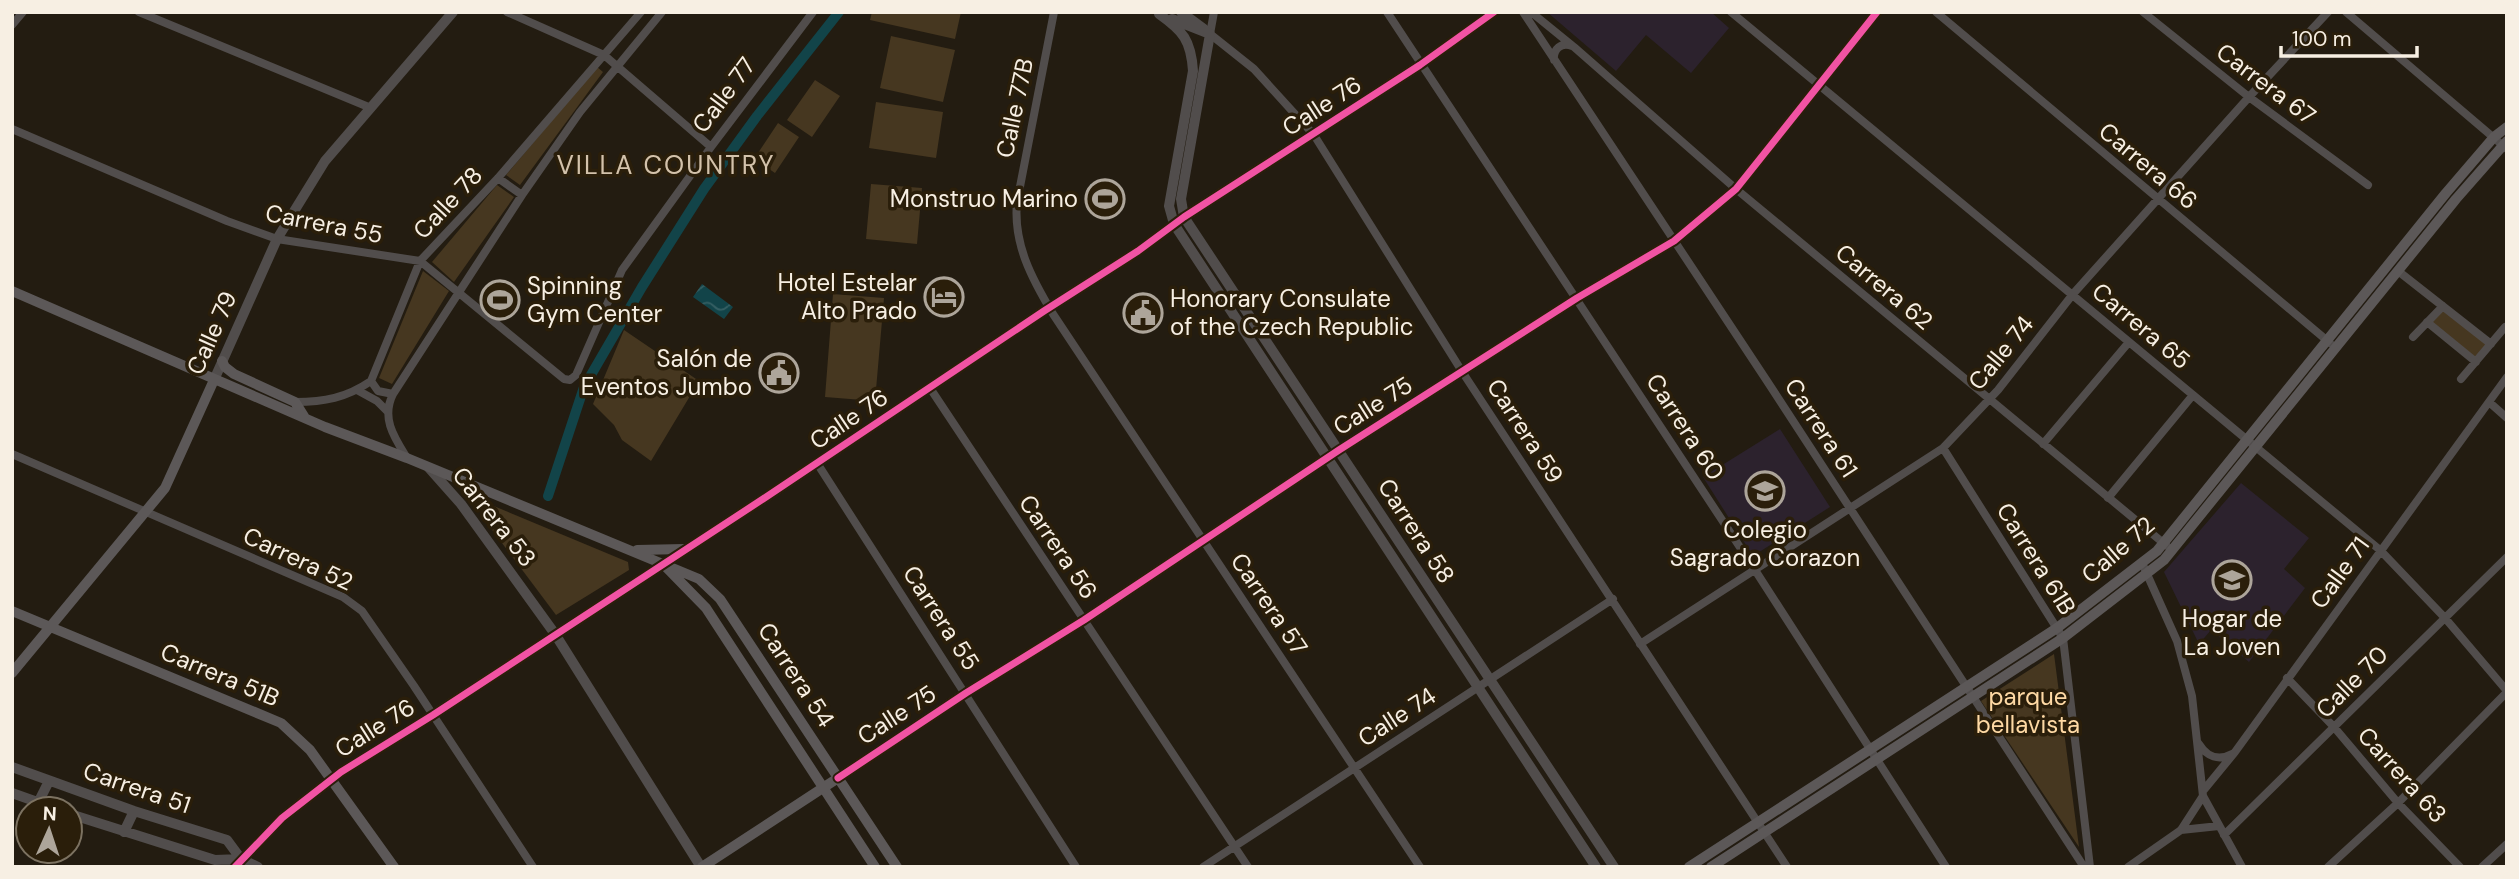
<svg xmlns="http://www.w3.org/2000/svg" width="2519" height="879" viewBox="0 0 2519 879" font-family="'DM Sans',sans-serif">
<style>
.education{fill:#2c222d}
.park{fill:#463720}
.water{fill:url(#water-waves)}
.lines{fill:none;stroke-linecap:round;stroke-linejoin:round}
.canal{stroke:#124449;stroke-width:10}
.minor{stroke:#514d4c;stroke-width:8}
.tertiary{stroke:#514d4c;stroke-width:10}
.secondary{stroke:#5c5858;stroke-width:10}
.cycleway-casing{stroke:#2a1e0a;stroke-width:11}
.cycleway{stroke:#f153a3;stroke-width:7}
.labels{text-anchor:middle;stroke-width:7;stroke-linejoin:round;paint-order:stroke}
.street-label{font-size:24px;fill:#f7efe3;stroke:#2a1e0a}
.poi-label{font-size:24px;fill:#f7efe3;stroke:#2a1e0a;text-anchor:end}
.park-label{font-size:24px;fill:#fed9a4;stroke:#2a1e0a}
.neighbourhood-label{font-size:26px;letter-spacing:2px;fill:#d3c2ab;stroke:#2a1e0a}
</style>
<defs>
<pattern id="water-waves" width="16" height="10" patternUnits="userSpaceOnUse" patternTransform="scale(1.75)"><rect width="16" height="10" fill="#124449"/><path d="M0 5q4-4 8 0t8 0" fill="none" stroke="#355f63"/></pattern>
</defs>
<rect width="100%" height="100%" fill="#231c11"/>
<path class="education" d="M1547,12h164l18,16 -38,45 -45,-38 -30,36z
M1780,429l50,78 -77,49 -50,-79z
M2241,483l68,55 -25,31 21,19 -56,74 -38,-32 -12,14 -35,-72z"/>
<path class="park" d="M872,12h89l-6,27 -85,-19z
M891,36l64,14 -12,52 -63,-14z
M597,67l6,5 -83,113 -14,-10z
M815,80l25,16 -28,41 -25,-17z
M876,102l67,10 -7,46 -67,-10z
M778,123l21,14 -24,36 -21,-14z
M871,184l51,4 -5,56 -51,-5z
M497,185l17,12 -60,85 -22,-20z
M423,271l26,20 -57,93 -13,-6z
M833,294l51,4 -9,103 -50,-4z
M2443,308l45,37 -13,15 -46,-37z
M624,330l75,51 -48,80 -29,-21 -8,-15 -21,-21z
M489,504l139,58 1,8 -73,45 -75,-100z
M2054,654l25,193 -98,-146z"/>
<path class="water" d="M1090,184l34,6 -4,15c-13,6 -19,5 -32,-2z
M702,284l31,23 -9,12 -31,-22z"/>
<g class="lines">
<path class="canal" d="M548,496l36,-109 58,-100 62,-98 53,-73 82,-104"/>
<path class="minor" d="M139,12l232,96
M507,12l97,43 107,92
M1054,12l-37,190c-4,42 15,77 36,112l367,553
M1214,12l-4,22 44,35 60,66 149,238 324,494
M1387,12l368,558 191,297
M1523,12l244,369 317,486
M1531,12l43,35 162,142 431,357
M1731,12l649,538 65,68 62,73
M1936,12l394,331
M2143,12l106,85 119,88
M2346,12l161,137
M12,25l11,-13
M1554,60c-1,-11 7,-18 18,-14
M12,129l215,92 50,18 143,22 144,118 6,1 6,-5 46,-105 89,-123 102,-135
M498,178l24,17
M2398,271l93,73
M2427,322l49,40
M2413,337l30,-31
M2461,379l44,-52
M371,381l7,10 15,3
M930,388l318,479
M357,390l20,11 11,11
M295,402c29,0 51,-4 76,-21l49,-120 78,-83 143,-166
M2489,402l18,16
M2043,444l86,-102
M1943,448l120,190 27,229
M12,454l331,143 19,14 52,75 119,181
M407,458c-13,-21 -26,-40 -14,-64l129,-199 58,-83 82,-100
M817,463l259,404
M2108,498l85,-103
M2142,563l35,78 15,55 11,100 39,71
M1640,644l303,-196 55,-58 75,-96 176,-197 79,-85
M2287,678l47,49 64,76 62,64
M2199,744c8,13 20,17 33,10
M2203,791l32,-39 272,-375
M2181,830l38,-4
M2224,835l283,-278
M1203,867l410,-268
M2128,867l53,-37 22,-34
M2328,867l70,-64 109,-111
M2482,867l25,-23"/>
<path class="tertiary" d="M1181,12l23,17
M1159,14c24,17 32,26 34,57l-24,135 5,18 422,643
M1172,19l38,15
M1210,34l-29,165 3,18 430,650
M214,380l63,-141 48,-78 128,-149
M429,468l32,36 94,130 146,233
M12,767l122,44 93,29 14,19
M838,778l128,-85 118,-73 255,-170 238,-152 97,-57 62,-52 141,-177
M12,793l45,16
M38,803l11,-22
M70,814l145,46 26,-1 17,8
M124,832l10,-21
M235,867l47,-49 59,-46 92,-57 330,-216 281,-188 94,-60 46,-34 236,-152 74,-53"/>
<path class="secondary" d="M12,291l313,136 82,31 292,121 21,20 177,268
M222,361l3,6 9,7 61,28 10,16
M637,550l47,-1
M664,565l42,43 169,259
M12,611l269,112 29,27 84,117
M12,673l153,-185 49,-108
M702,867l136,-89
M1689,867l368,-239 100,-77 289,-358 48,-56 13,-10
M1711,867l352,-229 101,-78 292,-361 51,-58"/>
<g class="cycleway-casing">
<path id="cycleway" d="M838,778l128,-85 118,-73 255,-170 238,-152 97,-57 62,-52 141,-177
M235,867l47,-49 59,-46 92,-57 330,-216 281,-188 94,-60 46,-34 236,-152 74,-53"/>
</g>
<use href="#cycleway" class="cycleway"/>
</g>
<defs>
<g id="stadium-ring" transform="scale(2.0125)"><circle r="9.5" fill="#2a1e0a" stroke="#ada59a" stroke-width="1.5"/><path d="M0-5a6.5 5 0 1 0 0 10a6.5 5 0 1 0 0-10ZM-3.5-1.8h7v3.6h-7Z" fill="#ada59a"/></g>
<g id="hotel-ring" transform="scale(2.0125)"><circle r="9.5" fill="#2a1e0a" stroke="#ada59a" stroke-width="1.5"/><path d="M-6-4.5h1.5V1H6V5H4.5V3h-9V5H-6ZM-4 0a1.8 1.8 0 1 1 3.6 0ZM.5 0V-2.5h3Q6-2.5 6 0Z" fill="#ada59a"/></g>
<g id="civic-ring" transform="scale(2.0125)"><circle r="9.5" fill="#2a1e0a" stroke="#ada59a" stroke-width="1.5"/><path d="M-.6-6.5H3V-4.5H.6V-3L4-1V1h2V6H-6V1h2V-1L-.6-3ZM-1.2 2.5V6h2.4V2.5Z" fill="#ada59a"/></g>
<g id="school-ring" transform="scale(2.0125)"><circle r="9.5" fill="#2a1e0a" stroke="#ada59a" stroke-width="1.5"/><path d="M0-5L7-2L0 1L-7-2ZM-4 1L0 2.5L4 1V4Q0 6-4 4Z" fill="#ada59a"/></g>
</defs>
<g fill-rule="evenodd">
<use href="#stadium-ring" x="1105" y="199"/>
<use href="#hotel-ring" x="944" y="297"/>
<use href="#stadium-ring" x="500" y="300"/>
<use href="#civic-ring" x="1143" y="313"/>
<use href="#civic-ring" x="779" y="373"/>
<use href="#school-ring" x="1765" y="491"/>
<use href="#school-ring" x="2232" y="580"/>
</g>
<g class="labels">
<g class="street-label">
<text transform="translate(2266 84) rotate(37)" y="8">Carrera 67</text>
<text transform="translate(724 95) rotate(-53)" y="8">Calle 77</text>
<text transform="translate(1322 106) rotate(-33)" y="8">Calle 76</text>
<text transform="translate(1015 108) rotate(-78)" y="8">Calle 77B</text>
<text transform="translate(2148 166) rotate(40)" y="8">Carrera 66</text>
<text transform="translate(448 203) rotate(-47)" y="8">Calle 78</text>
<text transform="translate(324 224) rotate(11)" y="8">Carrera 55</text>
<text transform="translate(1884 287) rotate(40)" y="8">Carrera 62</text>
<text transform="translate(2141 326) rotate(40)" y="8">Carrera 65</text>
<text transform="translate(212 333) rotate(-66)" y="8">Calle 79</text>
<text transform="translate(2001 353) rotate(-51)" y="8">Calle 74</text>
<text transform="translate(1373 406) rotate(-32)" y="8">Calle 75</text>
<text transform="translate(849 419) rotate(-34)" y="8">Calle 76</text>
<text transform="translate(1685 427) rotate(57)" y="8">Carrera 60</text>
<text transform="translate(1821 428) rotate(57)" y="8">Carrera 61</text>
<text transform="translate(1525 431) rotate(57)" y="8">Carrera 59</text>
<text transform="translate(494 517) rotate(52)" y="8">Carrera 53</text>
<text transform="translate(1416 531) rotate(57)" y="8">Carrera 58</text>
<text transform="translate(1058 547) rotate(56)" y="8">Carrera 56</text>
<text transform="translate(2118 550) rotate(-41)" y="8">Calle 72</text>
<text transform="translate(298 559) rotate(25)" y="8">Carrera 52</text>
<text transform="translate(2036 559) rotate(58)" y="8">Carrera 61B</text>
<text transform="translate(2340 573) rotate(-54)" y="8">Calle 71</text>
<text transform="translate(1269 604) rotate(56)" y="8">Carrera 57</text>
<text transform="translate(941 618) rotate(57)" y="8">Carrera 55</text>
<text transform="translate(220 675) rotate(23)" y="8">Carrera 51B</text>
<text transform="translate(796 675) rotate(57)" y="8">Carrera 54</text>
<text transform="translate(2352 682) rotate(-45)" y="8">Calle 70</text>
<text transform="translate(897 715) rotate(-33)" y="8">Calle 75</text>
<text transform="translate(1397 717) rotate(-33)" y="8">Calle 74</text>
<text transform="translate(375 728) rotate(-32)" y="8">Calle 76</text>
<text transform="translate(2402 775) rotate(48)" y="8">Carrera 63</text>
<text transform="translate(137 788) rotate(19)" y="8">Carrera 51</text>
</g>
<g class="poi-label">
<text x="1078" y="207">Monstruo Marino</text>
<text x="917" y="291">Hotel Estelar<tspan x="917" dy="28">Alto Prado</tspan></text>
<text x="527" y="294" text-anchor="start">Spinning<tspan x="527" dy="28">Gym Center</tspan></text>
<text x="1170" y="307" text-anchor="start">Honorary Consulate<tspan x="1170" dy="28">of the Czech Republic</tspan></text>
<text x="752" y="367">Salón de<tspan x="752" dy="28">Eventos Jumbo</tspan></text>
<text x="1765" y="538" text-anchor="middle">Colegio<tspan x="1765" dy="28">Sagrado Corazon</tspan></text>
<text x="2232" y="627" text-anchor="middle">Hogar de<tspan x="2232" dy="28">La Joven</tspan></text>
</g>
<g class="park-label">
<text x="2028" y="705">parque<tspan x="2028" dy="28">bellavista</tspan></text>
</g>
<g class="neighbourhood-label">
<text x="666" y="174">VILLA COUNTRY</text>
</g>
</g>
<rect width="2519" height="879" fill="none" stroke="#f7efe3" stroke-width="28"/>
<g transform="translate(49 830) rotate(3)"><circle r="33" fill="#2a1e0a" stroke="#7c7261" stroke-width="2"/>
<path d="M0-5L12 26L0 18L-12 26Z" fill="#ada59a"/>
<text y="-10" font-size="19" font-weight="bold" text-anchor="middle" fill="#f7efe3">N</text>
</g>
<path d="M2281 46v10h136v-10" fill="none" stroke="#f7efe3" stroke-width="3.5"/>
<text x="2292" y="46" font-size="21" fill="#f7efe3" stroke="#2a1e0a" stroke-width="5" paint-order="stroke">100 m</text>
</svg>
